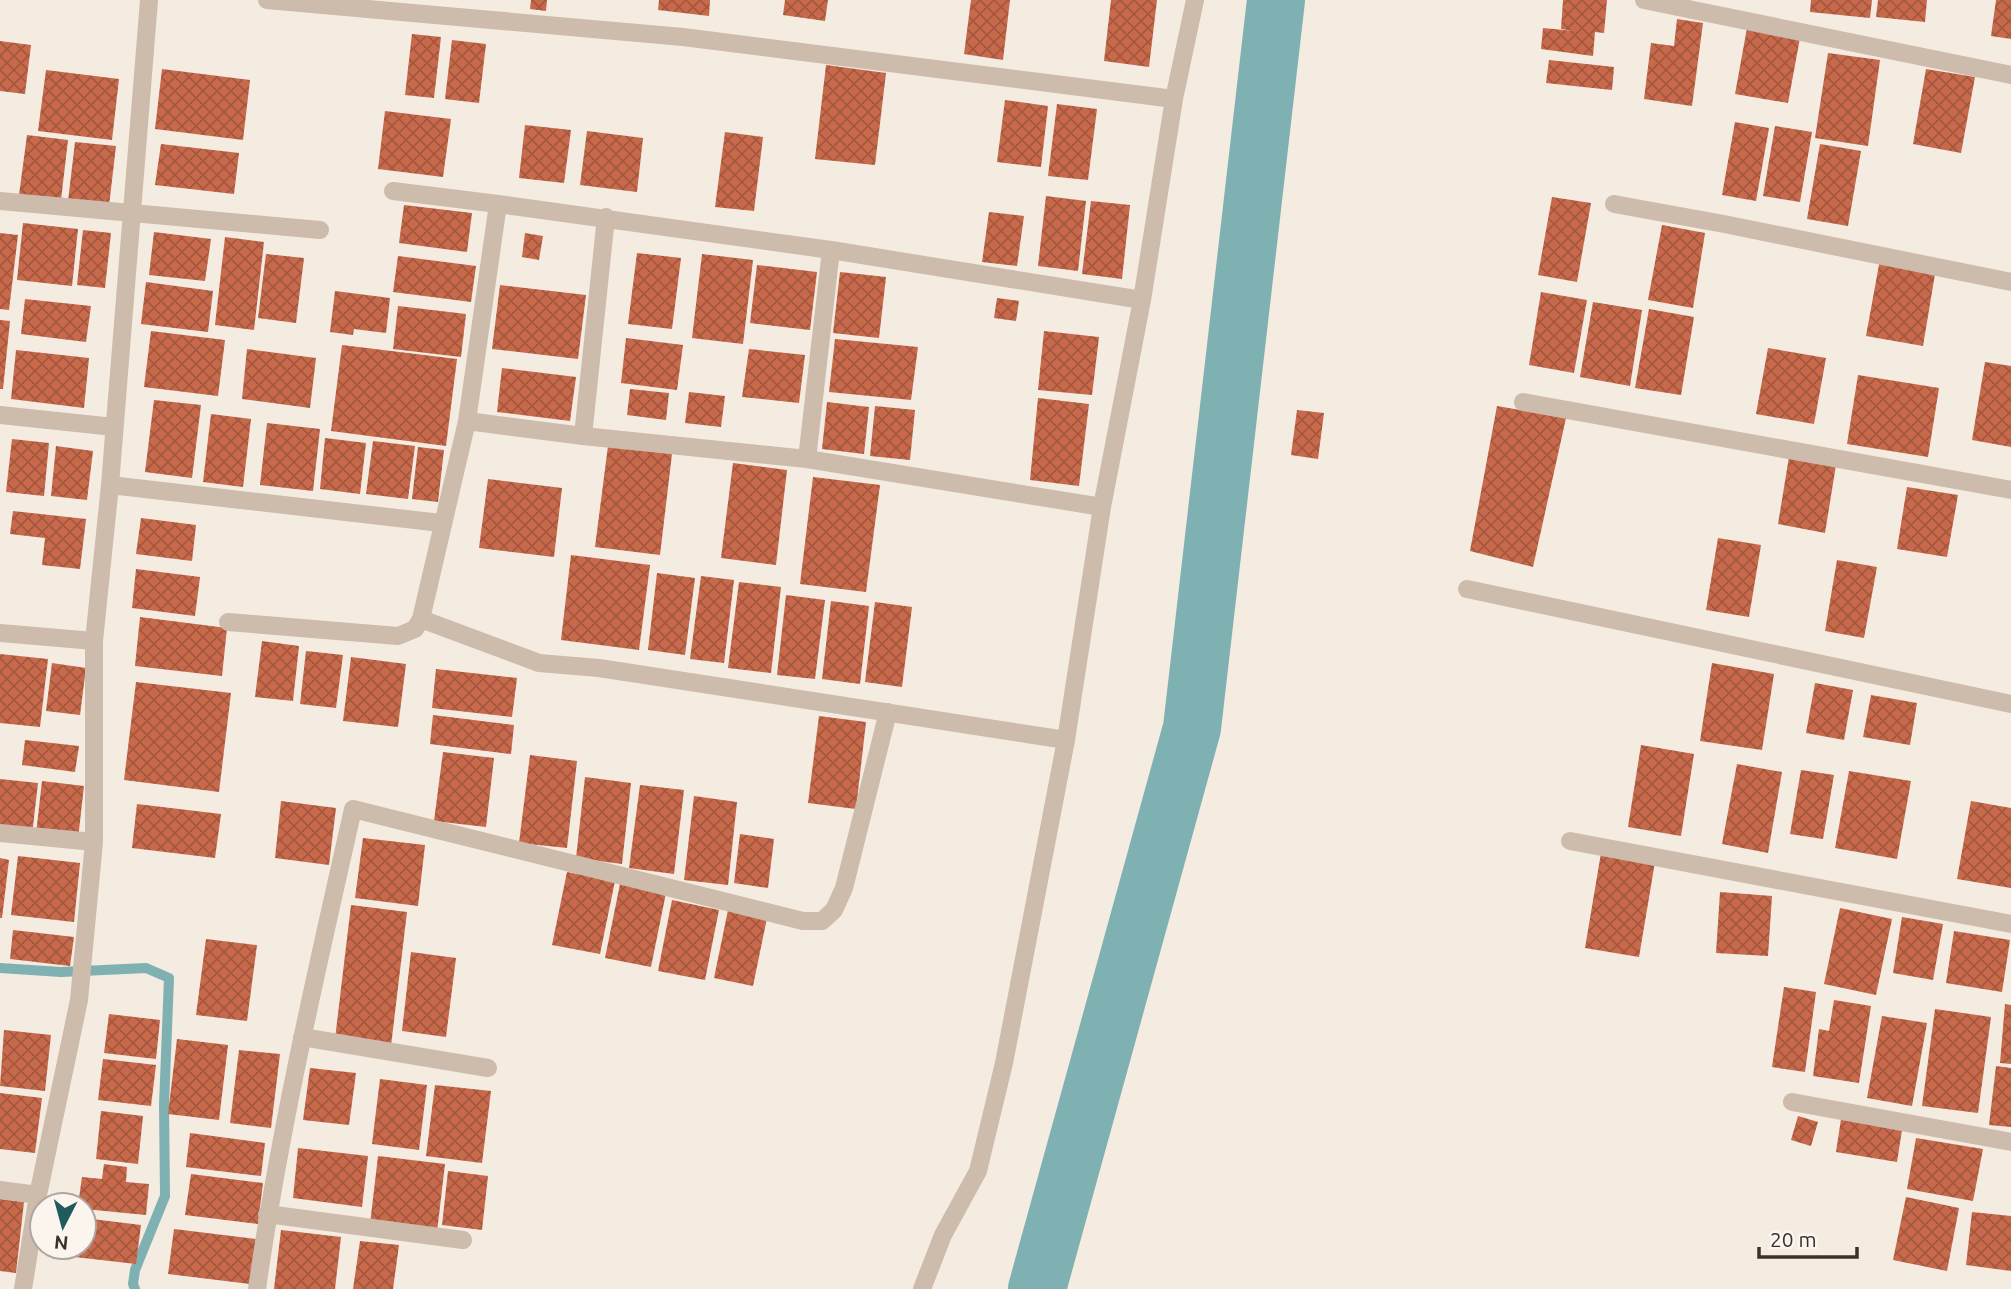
<svg xmlns="http://www.w3.org/2000/svg" width="2011" height="1289" viewBox="0 0 2011 1289" font-family="Ubuntu,sans-serif">
<style>
.lines{fill:none;stroke-linecap:round;stroke-linejoin:round}
.stream{stroke:#7fb0b2;stroke-width:10}
.river{stroke:#7fb0b2;stroke-width:58}
.building{fill:url(#building-cross-hatch)}
.street{stroke:#cdbbac;stroke-width:18}
</style>
<defs>
<pattern id="building-cross-hatch" width="8" height="8" patternUnits="userSpaceOnUse" patternTransform="scale(1.75)"><rect width="8" height="8" fill="#c8694b"/><path d="M0 0l8 8M0 8l8-8" fill="none" stroke="#a4573f"/></pattern>
</defs>
<rect width="100%" height="100%" fill="#f4ebe1"/>
<g class="lines">
<path class="stream" d="M0,968l61,4 85,-4 23,10 -5,127 1,91 -30,74 -2,14 2,5"/>
<path class="river" d="M1037,1289l155,-561 84,-728"/>
</g>
<path class="building" d="M531,0h16l-1,11 -16,-2z
M659,0h51l-1,16 -51,-6z
M785,0h43l-3,21 -42,-6z
M971,0h39l-7,60 -39,-6z
M1111,0h46l-8,67 -45,-6z
M1563,0h44l-3,33 -9,-1 -2,24 -52,-7 2,-21 31,3 -13,-2z
M1811,0h61l-2,18 -60,-6z
M1878,0h49l-2,22 -49,-5z
M1996,0h15v39l-20,-3z
M1677,19l26,4 -11,83 -48,-7 7,-56 23,3z
M1747,28l53,10 -12,65 -53,-9z
M412,34l29,3 -7,61 -29,-3z
M452,40l34,4 -7,59 -34,-4z
M0,41l31,4 -6,49 -25,-3z
M1828,53l52,7 -12,86 -53,-8z
M1549,60l65,7 -2,23 -66,-7z
M826,65l60,8 -11,92 -60,-6z
M162,69l88,11 -7,60 -88,-11z
M1926,69l49,8 -14,76 -48,-9z
M46,70l73,9 -7,61 -74,-9z
M1005,100l43,6 -7,61 -44,-5z
M1057,104l40,5 -9,71 -40,-4z
M385,111l66,8 -8,58 -65,-8z
M1735,122l34,6 -13,73 -34,-6z
M525,125l46,5 -7,53 -45,-5z
M1775,126l37,6 -12,70 -37,-6z
M587,131l56,7 -6,54 -57,-7z
M725,132l38,5 -9,74 -39,-4z
M27,135l41,5 -7,60 -42,-5z
M75,142l41,4 -7,60 -41,-5z
M161,144l78,9 -5,41 -79,-9z
M1820,144l41,7 -13,75 -41,-7z
M1046,196l40,5 -8,70 -40,-5z
M1552,197l39,6 -14,79 -39,-7z
M1091,201l39,4 -8,74 -40,-5z
M404,205l68,8 -5,39 -68,-9z
M989,212l35,4 -7,50 -35,-4z
M23,223l55,6 -6,57 -55,-6z
M1662,225l43,8 -12,75 -45,-8z
M83,230l28,3 -6,55 -28,-3z
M154,232l57,7 -6,42 -56,-6z
M0,233l18,2 -9,75 -9,-1z
M525,233l18,3 -4,24 -17,-3z
M225,237l39,5 -10,88 -39,-5z
M637,253l44,5 -9,71 -44,-5z
M266,254l38,4 -8,65 -38,-5z
M702,254l51,6 -10,84 -51,-6z
M398,256l78,10 -5,36 -78,-10z
M1880,259l56,9 -13,78 -57,-10z
M757,265l60,7 -7,58 -60,-7z
M840,272l46,5 -7,61 -46,-5z
M146,282l67,9 -5,41 -67,-8z
M500,285l86,10 -8,64 -86,-10z
M335,291l55,7 -4,35 -32,-4 -1,6 -23,-3z
M1541,292l46,8 -13,73 -45,-8z
M997,298l22,3 -3,20 -22,-3z
M25,299l66,7 -5,36 -65,-8z
M1593,302l49,8 -12,76 -50,-9z
M398,306l68,8 -5,43 -68,-8z
M1649,309l45,8 -13,78 -46,-7z
M0,320l10,1 -7,68h-3z
M151,331l74,9 -7,56 -74,-9z
M1044,331l55,6 -7,58 -54,-5z
M626,338l57,7 -6,45 -56,-7z
M835,339l83,8 -7,53 -82,-8z
M342,345l115,14 -11,87 -115,-15z
M1768,348l58,10 -12,66 -58,-10z
M247,349l69,9 -6,50 -68,-9z
M749,349l56,6 -6,48 -57,-6z
M16,350l73,8 -5,50 -73,-9z
M1985,362l26,4v81l-39,-7z
M502,368l74,9 -6,44 -73,-9z
M1858,375l81,13 -11,69 -81,-13z
M630,389l39,4 -3,27 -39,-5z
M689,392l36,4 -4,31 -36,-4z
M1038,398l51,6 -10,82 -49,-6z
M154,400l47,5 -9,73 -47,-6z
M827,402l42,5 -5,47 -42,-5z
M875,406l40,4 -5,50 -40,-4z
M1497,406l69,12 -33,149 -63,-16z
M1297,410l27,3 -6,46 -27,-4z
M211,414l40,5 -8,68 -40,-5z
M267,423l53,6 -7,62 -53,-6z
M325,438l41,5 -6,51 -40,-5z
M12,439l37,4 -5,53 -38,-4z
M373,441l42,5 -7,53 -42,-5z
M56,446l37,5 -6,49 -36,-4z
M608,446l64,8 -12,101 -65,-8z
M418,447l26,3 -6,52 -26,-3z
M1789,457l47,8 -11,68 -47,-9z
M733,463l54,7 -11,95 -55,-7z
M813,477l67,8 -14,107 -66,-8z
M488,479l74,9 -8,69 -75,-9z
M1907,487l51,8 -11,62 -50,-8z
M13,511l73,8 -6,50 -38,-4 3,-27 -35,-4z
M141,518l55,7 -4,36 -56,-7z
M1718,538l43,7 -12,72 -43,-7z
M571,555l79,10 -11,85 -78,-10z
M1837,560l40,7 -13,71 -39,-7z
M136,569l64,8 -5,39 -63,-8z
M657,573l38,5 -10,77 -37,-5z
M701,576l33,4 -10,83 -34,-4z
M739,582l42,5 -10,86 -43,-5z
M786,595l39,5 -10,79 -38,-4z
M831,601l38,5 -9,78 -38,-5z
M875,602l37,5 -10,80 -37,-5z
M140,617l87,11 -5,48 -87,-10z
M262,641l37,5 -6,55 -38,-4z
M306,651l37,4 -7,53 -36,-4z
M0,654l48,5 -8,68 -40,-4z
M351,657l55,7 -8,63 -55,-6z
M52,663l34,5 -6,47 -34,-4z
M1712,663l62,11 -12,76 -62,-9z
M436,669l81,9 -5,39 -80,-9z
M136,682l95,11 -12,99 -95,-12z
M1815,683l38,7 -9,50 -38,-7z
M1871,695l46,8 -7,42 -47,-8z
M433,715l81,10 -3,29 -81,-10z
M819,716l47,6 -10,87 -48,-6z
M25,740l54,6 -4,26 -53,-7z
M1641,745l53,9 -13,82 -53,-9z
M443,752l51,6 -8,69 -52,-6z
M530,755l47,6 -10,87 -48,-5z
M1737,764l45,8 -14,81 -46,-9z
M1801,770l33,5 -11,64 -33,-5z
M1849,771l62,10 -14,78 -62,-11z
M585,777l46,6 -9,81 -46,-6z
M0,779l38,4 -6,52 -32,-4z
M42,781l42,5 -6,53 -42,-5z
M640,785l44,5 -10,84 -45,-6z
M694,796l43,6 -9,83 -44,-5z
M281,801l55,7 -7,57 -54,-7z
M1971,801l40,7v80l-54,-9z
M137,804l84,10 -6,44 -83,-10z
M740,834l34,5 -6,49 -34,-5z
M363,838l62,7 -7,61 -63,-8z
M1601,853l54,9 -16,95 -54,-9z
M18,856l62,7 -6,59 -63,-7z
M0,858l9,2 -7,58h-2z
M567,872l48,9 -15,73 -48,-9z
M620,884l46,9 -15,74 -46,-9z
M1720,892l52,4 -4,60 -52,-3z
M672,900l47,10 -14,70 -47,-9z
M351,905l56,7 -16,134 -56,-7z
M1840,908l52,11 -16,76 -52,-11z
M728,910l39,8 -14,68 -39,-8z
M1902,917l41,7 -10,56 -40,-7z
M13,930l61,7 -4,29 -60,-7z
M1954,931l56,9 -8,52 -56,-9z
M206,939l51,6 -10,76 -51,-6z
M411,952l45,6 -10,79 -44,-6z
M1784,987l32,5 -11,80 -33,-5z
M1834,1000l37,6 -12,77 -46,-7 6,-47 10,2z
M2005,1004l6,1v59l-11,-1z
M1935,1009l56,8 -13,96 -56,-7z
M109,1014l51,6 -4,39 -52,-6z
M1882,1016l45,7 -15,83 -45,-8z
M4,1030l47,5 -6,56 -45,-5z
M177,1039l51,6 -9,75 -51,-6z
M239,1050l41,4 -9,74 -41,-5z
M103,1059l53,6 -5,41 -53,-6z
M1996,1066l15,2v59l-22,-2z
M310,1068l46,5 -7,52 -46,-5z
M380,1079l47,6 -8,65 -47,-6z
M435,1085l56,6 -9,72 -56,-7z
M0,1093l42,5 -7,55 -35,-4z
M101,1111l42,5 -5,48 -42,-5z
M1798,1116l20,6 -7,24 -20,-6z
M1841,1119l61,11 -5,32 -61,-10z
M190,1133l75,10 -4,33 -75,-9z
M1916,1138l67,11 -10,52 -66,-12z
M298,1148l70,8 -6,51 -69,-9z
M378,1156l67,8 -8,68 -67,-8z
M104,1164l23,3 -1,15 23,2 -3,31 -62,-6v-4h-6l4,-28 20,2z
M448,1171l40,5 -6,54 -40,-5z
M191,1174l72,9 -5,41 -73,-9z
M1906,1197l53,11 -12,63 -54,-11z
M0,1199l24,3 -8,71 -16,-2z
M1972,1212l39,4v55l-45,-6z
M84,1218l57,7 -5,39 -70,-8 1,-9h17z
M174,1229l82,10 -6,45 -82,-10z
M281,1230l60,7 -6,52h-61z
M360,1241l39,4 -6,44h-40z"/>
<g class="lines">
<path class="street" d="M267,0l416,37 491,62
M1644,0l367,75
M393,191l105,13
M0,201l320,29
M1614,204l110,20 287,58
M1523,402l488,88
M0,415l114,12
M467,421l116,15 224,23 295,48
M583,436l23,-219
M807,459l24,-209
M110,485l331,38
M1467,589l544,115
M421,619l118,44 60,5 467,72
M228,622l170,14 17,-7 6,-10 46,-198 31,-217 333,46 311,50
M0,633l94,8
M0,833l94,9
M1570,841l441,83
M302,1037l186,31
M1792,1102l219,40
M0,1190l38,5
M267,1214l196,26
M23,1289l15,-94 41,-195 15,-158v-201l16,-156 39,-485
M257,1289c23,-162 60,-320 96,-480l450,112h19l12,-11 10,-22 44,-176
M922,1289l21,-54 35,-64 26,-108 62,-323 36,-233 40,-207 32,-201 21,-99"/>
</g>
<g transform="translate(63 1226) rotate(186)"><circle r="33" fill="#fbf5ee" stroke="#aea6a0" stroke-width="2"/>
<path d="M0-5L12 26L0 18L-12 26Z" fill="#1f5a5e"/>
<text y="-10" font-size="19" font-weight="bold" text-anchor="middle" fill="#3b302b">N</text>
</g>
<path d="M1759 1247v10h98v-10" fill="none" stroke="#3b302b" stroke-width="3.5"/>
<text x="1770" y="1247" font-size="21" fill="#3b302b" stroke="#fbf5ee" stroke-width="5" paint-order="stroke">20 m</text>
</svg>
